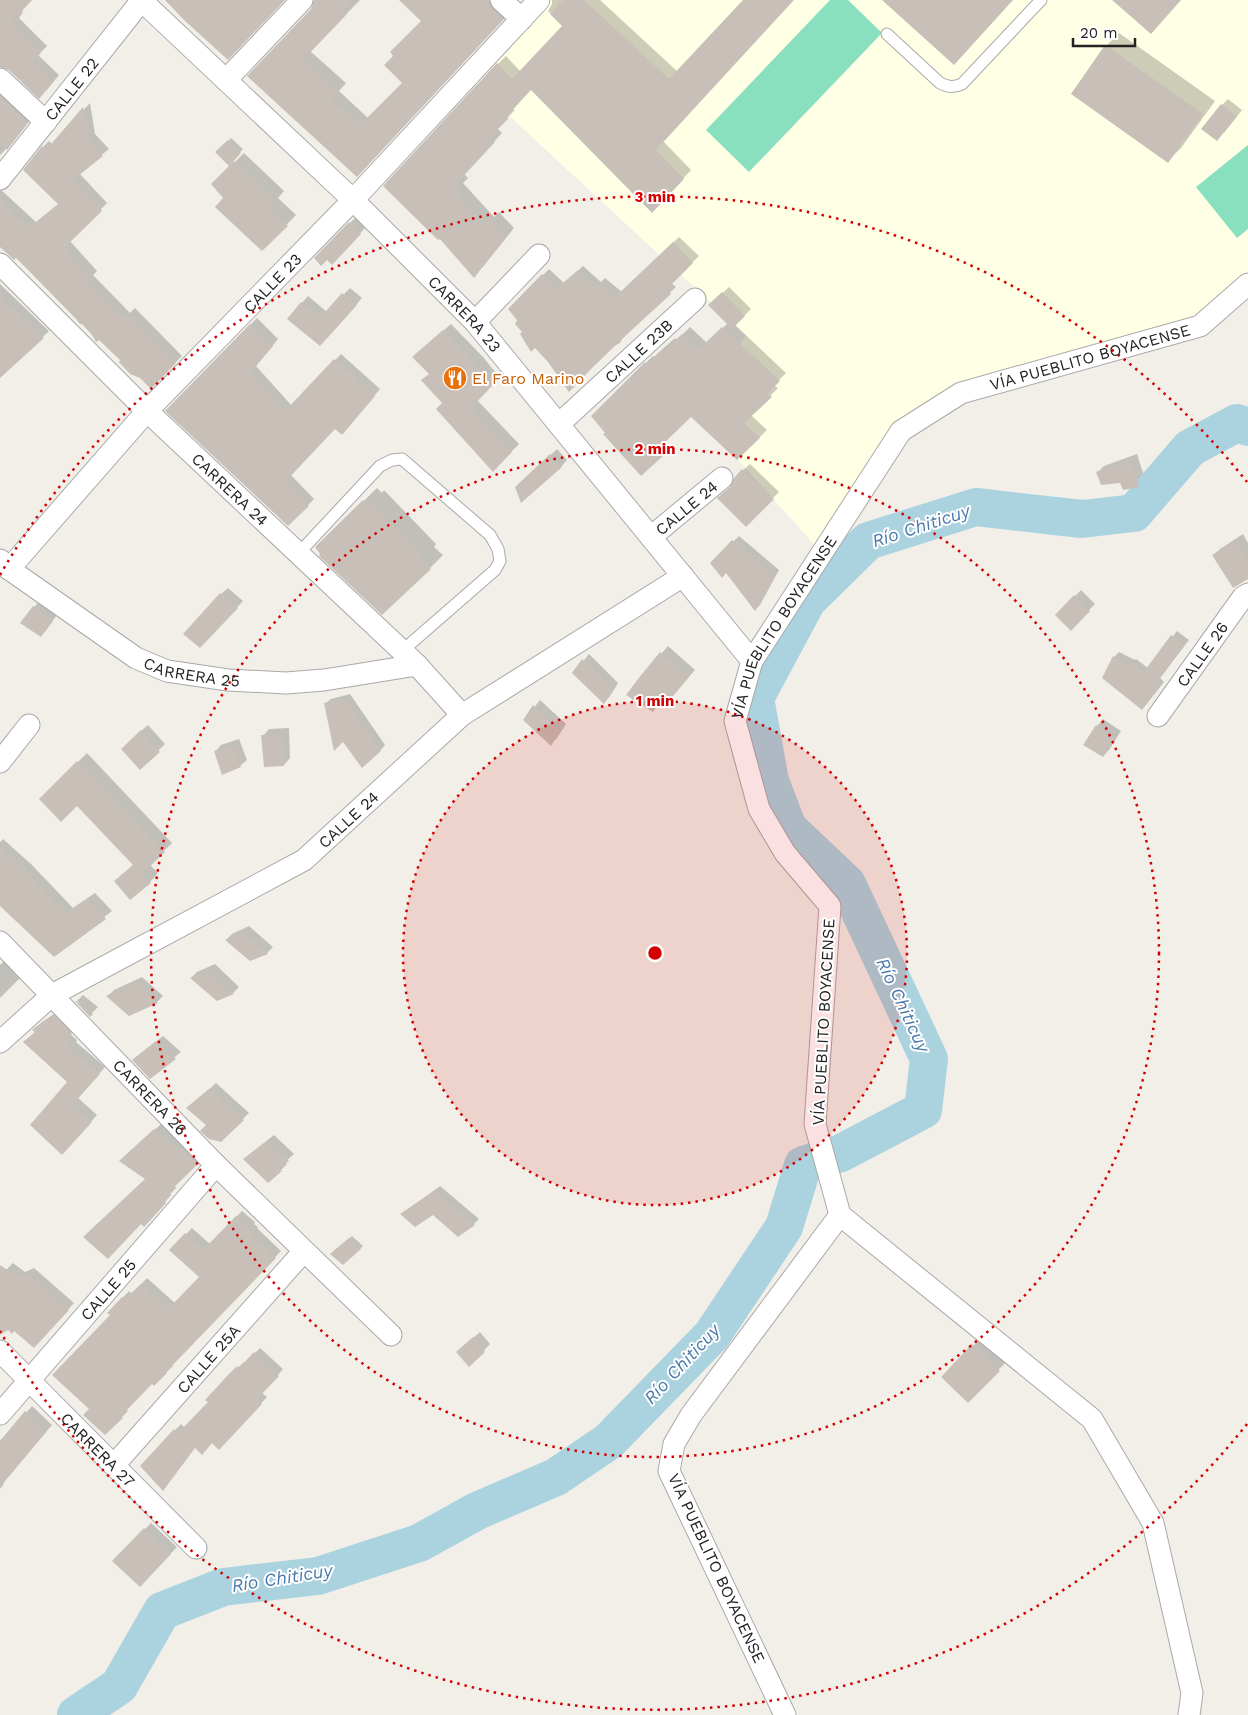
<svg xmlns="http://www.w3.org/2000/svg" width="1248" height="1715" viewBox="0 0 1248 1715" font-family="'Work Sans',sans-serif">
<style>
.education{fill:#ffffe5}
.pitch{fill:#88e0be}
.shadow{fill:#0003}
.lines{fill:none;stroke-linecap:round;stroke-linejoin:round}
.river{stroke:#aad3df;stroke-width:38}
.building{fill:#c7bfb8}
.service-casing{stroke:#a9a9a9;stroke-width:13}
.minor-casing{stroke:#a9a9a9;stroke-width:23}
.service{stroke:#fff;stroke-width:11}
.minor{stroke:#fff;stroke-width:21}
.ring{fill:none;stroke:#d40000;stroke-width:2.5;stroke-dasharray:2.5 5}
.labels{text-anchor:middle;stroke-width:4;stroke-linejoin:round;paint-order:stroke}
.street-label{font-size:16px;fill:#222;stroke:#fff}
.food-label{font-size:16px;fill:#c56008;stroke:#fff;text-anchor:start}
.water-label{font-size:18px;font-style:italic;fill:#4a7aab;stroke:#fff}
.centre{fill:#d40000;stroke:#fff;stroke-width:2.5}
.ring-label{font-size:15px;text-anchor:middle;font-weight:bold;fill:#d40000;stroke:#fff;stroke-width:4;stroke-linejoin:round;paint-order:stroke}
</style>
<rect width="100%" height="100%" fill="#f2efe9"/>
<path class="education" d="M537,0h711v284l-43,38 -252,78 -59,37 -74,114 -123,-137 49,-79 -280,-259z"/>
<path class="pitch" d="M830,0h18l34,33 -133,139 -43,-42z
M1248,145v84l-11,9 -41,-51z"/>
<path class="shadow" d="M0,0h30l-9,10 2,2 -4,6 28,28 -9,9 21,20 -13,16 -37,-22 -9,-3z
M315,0h45l-50,51 36,32 -7,8 29,27 36,-35 18,-62 -21,-21h100l10,11 -146,157 -116,-92 63,-67z
M552,0h48l78,72 66,-72h49l-130,141 28,29 -31,34 -129,-115 -18,20 2,1 -18,18 5,5 -38,41 4,4 -5,5 31,34 5,-5 15,16 -32,40 -42,-31 -2,1 60,-174 8,-8 15,16 43,-46 -16,-15 4,-7z
M1119,33l96,68 -34,47 -13,13 -96,-68 34,-47z
M0,84l33,32 -20,26 -13,13z
M1228,99l14,11 -18,23 -2,-28z
M90,103l5,31 14,15 -30,24 28,30 -37,38 27,30 -4,4 37,38 5,-5 47,48 -31,31 -58,-53 -77,-78 -16,-11v-56l36,33 23,-18 -34,-34 18,-23 6,-6 3,3z
M231,138l12,11 -14,15 -12,-12z
M244,153l40,38 -6,7 18,17 -34,35 -49,-66z
M356,217l10,10 -28,30 -23,1z
M679,237l20,19 -28,27 5,4 -41,38 -16,17 -70,19 -25,-29 -5,-12 -9,-11 39,-40 15,14 19,-17 18,16 4,-4 17,14z
M0,284l49,47 -42,39 -7,-7z
M729,287l22,22 -16,16 51,48 -12,12 4,3 -27,27 16,15 -30,29 -46,-44 -28,28 6,5 -28,27 -49,-59 61,-60 1,1 21,-19 2,2 13,-13 17,16 21,-20 -18,-18z
M350,288l12,10 -35,40 -38,-20 19,-22 19,16z
M257,318l21,21 -22,27 36,40 49,-52 39,35 -32,38 -13,1 -44,47 23,24 -26,26 -121,-114z
M451,324l33,34 15,19 -22,23 42,44 -26,26 -49,-67 -14,-30 -9,-23z
M557,449l10,11 -6,7 -44,21z
M1137,454l8,25 -6,7 -15,3 -3,-8 -23,-9 6,-6z
M750,464l29,28 -33,33 -14,-39 3,-8z
M377,488l5,5 2,-3 52,54 -2,3 9,8 -13,13 -109,-14 -4,-7z
M1243,534l5,9v34l-34,-22 6,-6z
M739,536l40,34 -19,35 -5,5 -29,-39 -14,-8z
M228,588l15,13 -43,46 21,-53z
M1081,590l14,14 -24,25 -14,-14z
M40,601l18,13 -18,22 -6,-29z
M1177,631l12,9 -29,38 4,4 -22,27 -28,-52 5,-5 16,8 1,-1 12,9z
M668,646l27,24 -21,24 -10,3 -11,13 -14,-30z
M589,654l29,29 -8,13 -6,7 -30,-30z
M350,694l35,51 -5,6 -55,-47 6,-5z
M540,700l26,24 -9,14 -6,6 -26,-24z
M1103,719l18,12 -12,19 -6,6 -6,-30z
M148,725l17,19 -25,24 -11,-26z
M289,728l1,30 -6,7 -21,-29 6,-7z
M239,739l8,21 -7,6 -25,-14 6,-7z
M87,753l85,90 -22,22 8,8 -8,9 -34,-1 18,-17 -57,-60 -36,-5z
M3,839l29,26 41,43 22,-15 17,18 -58,44 -54,-51v-62z
M249,926l24,21 -6,6 -17,7 -24,-20 6,-6z
M7,958l16,17 -23,23v-33z
M215,964l24,23 -6,6 -16,7 -26,-22 6,-6z
M142,977l21,19 -6,6 -27,13 -22,-19 6,-6z
M83,995l15,12 -8,8 -13,-14z
M60,1010l17,17 -7,7 7,6 -1,2 29,25 -27,31 19,17 -29,32 1,-65 -35,-52 8,-8z
M163,1036l18,16 -31,25 -10,-23z
M216,1083l33,30 -28,27 -14,-15 -19,-17z
M161,1124l24,20 18,13 -29,28 2,3 -6,6 1,1 -21,24 -3,-40 -20,-24z
M274,1135l20,19 -9,8 2,2 -6,6 -30,-17z
M440,1186l39,33 -5,5 -41,-10h-31z
M242,1211l13,11 -1,2 4,3 -1,1 24,23 -109,114 1,1 -19,18 -2,-2 -26,27 2,2 -23,23 -14,-25 21,-94 -3,-3 20,-21 3,3 15,-16 28,25 25,-26 -29,-27 21,-22 18,16z
M352,1236l11,10 -3,3 -26,2z
M13,1263l12,9 9,-4 40,35 -34,37 -25,-11 -15,-8v-45z
M480,1332l10,12 -21,22 -5,-20z
M980,1339l25,24 -37,39 -25,-25z
M260,1348l23,21 -21,24 5,4 -42,45h-12l-18,5 -32,42 -22,-23 40,-42 4,4 24,-26 20,-26 15,-14 1,1z
M32,1406l20,19 -49,58 1,1 -4,5v-49l5,-3z
M151,1523l26,24 -37,38 -26,-24z"/>
<g class="lines">
<path class="river" d="M76,1715l43,-29 43,-75 61,-24 95,-11 101,-33 58,-32 79,-34 53,-36 103,-106 72,-108 19,-62 38,-12 82,-43 6,-51 -82,-175 -59,-56 -18,-47 -15,-83 52,-97 61,-60 108,-34 106,12 52,-6 56,-65 47,-25 11,4"/>
</g>
<path class="building" d="M0,0h32l-21,23 30,30 -8,9 20,20 -14,17 -30,-29 -9,-3z
M165,0h120l-57,60 -44,-40z
M314,0h39l-10,10 4,4 -44,46 36,32 -7,8 28,25 42,-42 -18,-18 9,-9 -3,-4 31,-31 -22,-21h90l3,9 12,10 -147,158 -110,-101 64,-67z
M563,0h21l85,79 74,-79h51l-138,150 28,29 -32,34 -121,-123 -25,27 2,2 -18,18 5,5 -38,41 4,3 -5,6 29,33 5,-6 16,18 -32,41 -34,-39 -2,1 -55,-54 114,-123 15,16 50,-53 -12,-12z
M882,0h131l-59,65z
M1112,0h69l-30,34z
M1105,45l98,69 -35,49 -97,-69z
M0,96l28,27 -21,27 -7,-8z
M1221,104l16,12 -20,25 -16,-12z
M83,107l7,34 13,15 -30,24 29,31 -38,37 28,30 -5,4 36,36 5,-4 48,49 -25,26 -11,-11 -10,-4 -11,-12 1,-2 -21,-20 -3,2 -4,-7 -9,-10 -4,-2 -2,-3 -43,-44 -18,-18 -2,2 -14,-13v-47l29,28 29,-24 -35,-34 19,-24 4,4z
M228,140l13,13 -12,13 -14,-14z
M234,161l42,40 -7,7 19,18 -26,25 -47,-44 8,-9 -12,-14z
M349,222l12,12 -29,31 -5,-5 -6,6 -7,-8z
M673,242l20,21 -27,27 5,4 -35,32 -14,13 -2,4 -4,2 -23,22 -24,25 -21,-30 -13,-14 -4,4 -11,-18 2,-2 -7,-8 2,-4 -9,-11 34,-35 15,14 20,-17 17,16 4,-3 17,13z
M722,292l23,24 -13,13 -24,-24z
M342,293l15,12 -37,41 -33,-27 14,-17 19,16z
M0,297l44,41 -44,40z
M250,324l23,22 -23,27 35,38 49,-52 41,37 -33,39 -7,-6 -50,53 24,24 -21,20 -123,-115z
M722,327l58,54 -12,12 4,4 -28,26 16,15 -23,22 -46,-43 -30,29 -4,5 6,5 -22,20 -38,-42 2,-1 -14,-17 54,-54 1,2 21,-19 1,2 14,-13 16,16z
M443,330l34,36 15,20 -21,22 41,44 -19,20 -57,-63 6,-6 -21,-23 8,-6 -17,-17z
M550,454l12,13 -41,36 -6,-16z
M1130,459l9,28 -16,3 -3,-7 -19,2 -5,-13z
M742,469l32,30 -28,28 -29,-29 13,-11 4,-9z
M363,500l5,5 3,-3 53,56 -2,2 9,9 -49,46 -63,-59 1,-2 -5,-7z
M732,540l43,36 -20,35 -29,-38 -4,5 -12,-15z
M1236,540l12,19v20l-15,9 -21,-33z
M220,593l18,15 -38,40 -17,-14z
M1074,595l16,16 -19,20 -16,-16z
M33,606l20,15 -12,16 -21,-14z
M1171,635l13,10 -28,39 4,3 -18,23 -40,-32 11,-22 16,9 1,-2 13,10z
M660,652l29,25 -21,25 -5,-4 -10,14 -27,-17 12,-16z
M582,659l31,31 -9,14 -32,-31z
M344,698l37,53 -19,17 -19,-26 -9,9 -10,-48z
M533,705l27,26 -9,15 -28,-26z
M1096,725l20,13 -13,19 -20,-12z
M141,730l19,22 -20,18 -19,-21z
M283,734l1,32 -20,1 -3,-32z
M233,745l8,22 -19,8 -8,-24z
M77,761l88,91 -23,22 -1,-1 10,10 -21,17 -16,-19 19,-16 -56,-59 -16,16 -22,-23z
M0,848l25,23 41,42 22,-15 18,21 -52,38 -54,-51z
M242,932l26,22 -18,7 -25,-21z
M208,970l26,24 -17,7 -27,-23z
M135,982l23,21 -29,13 -23,-20z
M75,1001h1l17,13 -3,3z
M54,1015l18,19 -7,6 7,7 -1,2 29,25 -28,31 20,17 -30,33 -32,-30 37,-43 -44,-40 12,-10 -3,-2 2,-2z
M156,1041l20,18 -26,20 -18,-19z
M209,1089l35,31 -23,22 -12,-3 -9,-8 6,-6 -20,-17z
M154,1129l24,21 3,-3 17,17 -29,28 2,3 -6,6 1,2 -22,24 -3,-3 -33,35 -25,-22 62,-58 -26,-18z
M267,1141l22,20 -10,7 3,3 -14,12 -25,-24z
M434,1191l19,15 22,19 -17,12 -25,-22 -18,12 -15,-13z
M236,1216l14,13 -1,1 4,4 -2,1 25,23 -110,114 1,1 -13,13 -2,-2 -31,32 2,2 -18,17 -22,-20 6,-6 -37,-34 58,-60 -3,-2 15,-16 3,2 16,-15 27,25 31,-32 -30,-27 16,-17 18,17z
M349,1238l12,11 -18,16 -13,-11z
M0,1265l18,12 9,-4 42,37 -35,38 -20,-17 -2,3 -4,-4 -8,5z
M473,1337l12,15 -16,15 -13,-15z
M972,1344l28,27 -32,32 -27,-26z
M254,1352l25,24 -22,23 5,5 -43,46 -7,-7 -10,12 -7,-7 -32,43 -23,-25 34,-37 4,4 30,-31 -3,-2 23,-25 9,-9 2,2z
M25,1411l21,21 -46,55v-46z
M144,1528l27,26 -31,33 -28,-26z"/>
<g class="lines">
<g class="service-casing">
<path id="service" d="M887,34l53,49c8,4 13,5 22,1l79,-84
M298,554l82,-88 12,-6 10,-1 88,76 8,14 2,12 -5,9 -93,81"/>
</g>
<g class="minor-casing">
<g id="minor">
<path id="s1" d="M141,0l212,200 122,122 277,339"/>
<path d="M501,0l21,19"/>
<path d="M0,79l46,43"/>
<path d="M226,80l76,-80"/>
<path id="s2" d="M0,179l142,-179"/>
<path id="s3" d="M0,264l147,147 270,254 45,50"/>
<path d="M475,322l64,-67"/>
<path id="s4" d="M559,424l136,-125"/>
<path id="s5" d="M651,537l71,-59"/>
<path id="s6" d="M0,560l9,9 127,89 31,13 61,9 58,3 38,-3 93,-15"/>
<path id="s7" d="M9,569l138,-158 206,-211 186,-200"/>
<path id="s8" d="M1158,716l85,-119 5,-3"/>
<path d="M0,762l29,-37"/>
<path id="s9" d="M0,942l216,223 175,170"/>
<path id="s10" d="M0,1042l52,-47 252,-135 158,-145 221,-139"/>
<path id="s11" d="M840,1215l-25,-91 15,-218 -45,-53 -26,-44 -24,-88 17,-60 149,-230 60,-38 239,-67 48,-42"/>
<path d="M840,1215l252,204 61,104 39,170 -3,22"/>
<path id="s12" d="M0,1351l196,197"/>
<path id="s13" d="M0,1414l216,-249"/>
<path id="s14" d="M114,1465l190,-214"/>
<path d="M785,1715l-116,-244 5,-27 17,-29 149,-200"/>
</g>
</g>
<use href="#service" class="service"/>
<use href="#minor" class="minor"/>
</g>
<circle cx="655" cy="953" r="252" fill="#d40000" fill-opacity=".12"/>
<g class="ring">
<circle cx="655" cy="953" r="252"/>
<circle cx="655" cy="953" r="504"/>
<path d="M1247 1424A756 756 0 0 1 0 1331M0 575A756 756 0 0 1 1247 482"/>
</g>
<defs>
<g id="restaurant-disc" transform="scale(1.25)"><circle r="9.5" fill="#e8710a" stroke="#fff"/><path d="M-5-6h1v4h1v-4h1v4h1v-4h1v5L-1.5 .5V6h-2V.5L-5-1ZM5-6V6H3V1.5H1.5Q1.5-4 5-6Z" fill="#fff"/></g>
</defs>
<g fill-rule="evenodd">
<use href="#restaurant-disc" x="455" y="378"/>
</g>
<g class="labels">
<g class="street-label">
<text dy="6" stroke="none"><textPath href="#s2" startOffset="115">CALLE 22</textPath></text>
<text dy="6" stroke="none"><textPath href="#s7" startOffset="389">CALLE 23</textPath></text>
<text dy="6" stroke="none"><textPath href="#s1" startOffset="451">CARRERA 23</textPath></text>
<text dy="6" stroke="none"><textPath href="#s4" startOffset="108">CALLE 23B</textPath></text>
<text dy="6" stroke="none"><textPath href="#s11" startOffset="1066">VÍA PUEBLITO BOYACENSE</textPath></text>
<text dy="6" stroke="none"><textPath href="#s3" startOffset="322">CARRERA 24</textPath></text>
<text dy="6" stroke="none"><textPath href="#s5" startOffset="46">CALLE 24</textPath></text>
<text dy="6" stroke="none"><textPath href="#s11" startOffset="631">VÍA PUEBLITO BOYACENSE</textPath></text>
<text dy="6" stroke="none"><textPath href="#s8" startOffset="76">CALLE 26</textPath></text>
<text dy="6" stroke="none"><textPath href="#s6" startOffset="226">CARRERA 25</textPath></text>
<text dy="6" stroke="none"><textPath href="#s10" startOffset="416">CALLE 24</textPath></text>
<text transform="translate(823 1022) rotate(-87)" y="6">VÍA PUEBLITO BOYACENSE</text>
<text dy="6" stroke="none"><textPath href="#s9" startOffset="216">CARRERA 26</textPath></text>
<text dy="6" stroke="none"><textPath href="#s13" startOffset="165">CALLE 25</textPath></text>
<text dy="6" stroke="none"><textPath href="#s14" startOffset="142">CALLE 25A</textPath></text>
<text dy="6" stroke="none"><textPath href="#s12" startOffset="139">CARRERA 27</textPath></text>
<text transform="translate(717 1568) rotate(65)" y="6">VÍA PUEBLITO BOYACENSE</text>
</g>
<g class="food-label">
<text x="472" y="384">El Faro Marino</text>
</g>
<g class="water-label">
<text transform="translate(921 526) rotate(-18)" y="6">Río Chiticuy</text>
<text transform="translate(903 1005) rotate(65)" y="6">Río Chiticuy</text>
<text transform="translate(682 1364) rotate(-47)" y="6">Río Chiticuy</text>
<text transform="translate(282 1578) rotate(-9)" y="6">Río Chiticuy</text>
</g>
</g>
<circle cx="655" cy="953" r="8" class="centre"/>
<g class="ring-label">
<text x="655" y="202">3 min</text>
<text x="655" y="454">2 min</text>
<text x="655" y="706">1 min</text>
</g>
<path d="M1073 38v8h62v-8" fill="none" stroke="#222222" stroke-width="2.5"/>
<text x="1080" y="38" font-size="15" fill="#222222" stroke="#ffffff" stroke-width="4" paint-order="stroke">20 m</text>
</svg>
